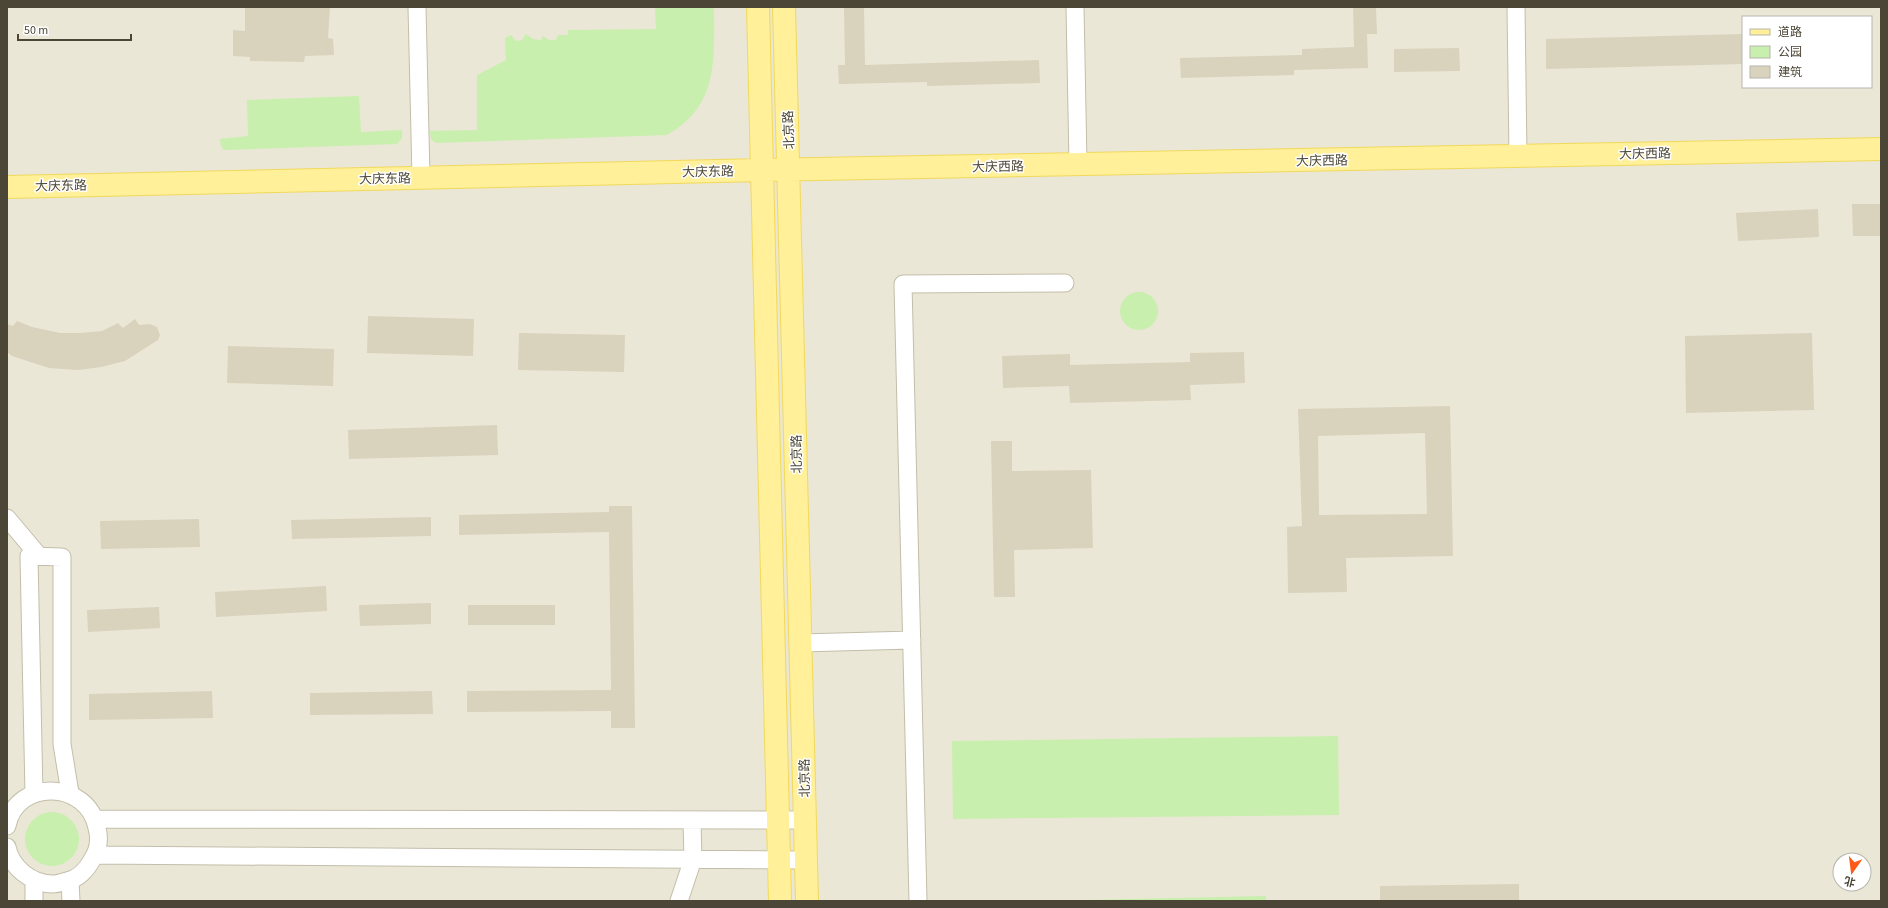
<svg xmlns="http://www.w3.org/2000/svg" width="1888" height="908" viewBox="0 0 1888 908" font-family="'Source Sans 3','Noto Sans SC',sans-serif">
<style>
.residential{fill:#ebe7d6;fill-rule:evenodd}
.green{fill:#c8efad}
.building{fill:#d9d2bd;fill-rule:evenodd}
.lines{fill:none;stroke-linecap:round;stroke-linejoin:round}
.minor-casing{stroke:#c3beaa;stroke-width:19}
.major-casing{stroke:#f2d95b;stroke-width:24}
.minor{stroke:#fff;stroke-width:17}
.major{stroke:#fff099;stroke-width:22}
.labels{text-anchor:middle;stroke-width:3;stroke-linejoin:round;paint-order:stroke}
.street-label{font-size:13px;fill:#4b4636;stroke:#fff}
</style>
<rect width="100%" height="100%" fill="#f6f4e9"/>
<path class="residential" d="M7,7h1874v894h-1874zM1743,17h128v70h-128zM1840,860h24v24h-24z"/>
<path class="green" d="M655,7h59c0,52 5,99 -47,128l-231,8 -5,-4 -1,-8 47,-1v-55l29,-15 -1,-22 6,-3 5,6 6,-1 4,-6 7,5 8,1 2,-4 6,4h7l2,-5h10v-5l88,-1z
M359,96l2,36 41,-2v8l-5,6 -173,6 -3,-4 -1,-7 28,-3 -1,-36z
M1120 311a19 19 0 1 1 38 0a19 19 0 1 1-38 0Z
M1338,736l1,79 -386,4 -1,-78z
M25 839a27 27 0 1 1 54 0a27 27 0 1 1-54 0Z
M1266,896v5h-228z"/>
<path class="building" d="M245,7h85l-2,31 5,1 1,16 -29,1 -1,6 -54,-1v-4l-17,-1v-26l12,1z
M844,7h20l1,58 174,-5 1,23 -113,3v-4l-88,2 -1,-19h7z
M1353,7h23l1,27h-10l1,34 -74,2v5l-113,3 -1,-20 122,-3v-6l52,-2z
M1743,34v30l-197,5v-30z
M1459,48l1,23 -66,1v-23z
M1852,204h29v32h-28z
M1818,209l1,28 -81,4 -2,-28z
M368,316l106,3 -1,37 -106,-3z
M135,319l4,6 11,-1 7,3 3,8 -2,5 -33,21 -24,6 -23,3 -29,-2 -37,-12 -5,-4v-28l6,2 4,-5 15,6 28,6h20l22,-2 16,-8 5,5z
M519,333l106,2 -1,37 -106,-2z
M1812,333l2,77 -128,3 -1,-77z
M228,346l106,3 -1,37 -106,-3z
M1244,352l1,31 -55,2 1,15 -121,3 -1,-17 -66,2 -1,-32 68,-2v11l120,-3v-9z
M1450,406l3,150 -107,2 1,34 -59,1 -1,-66 15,-1 -4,-117zM1425,433l2,81 -108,1 -1,-79z
M497,425l1,30 -149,4 -1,-29z
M991,441h21v30l79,-1 2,78 -79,2 1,47h-21z
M609,506h23l3,222h-24v-17l-144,1v-21l144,-1 -2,-158 -150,3v-20l150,-3z
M431,517v19l-139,3 -1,-19z
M199,519l1,28 -99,2 -1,-28z
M326,586l1,25 -111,6 -1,-25z
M431,603v21l-71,2 -1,-21z
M468,605h87v20h-87z
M159,607l1,21 -72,4 -1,-22z
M212,691l1,27 -124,2v-26z
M432,691l1,23 -123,1v-22z
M1519,884v17h-139v-15z"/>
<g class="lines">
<g class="minor-casing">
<path id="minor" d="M417,7l4,170
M1075,7l3,157
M1516,7l2,149
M7,518l32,38
M801,643l111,-3
M34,794l-5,-238 33,1v187l8,49
M96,819l709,1
M7,826c9,-48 81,-46 90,2 3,11 1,23 -5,32 -5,9 -14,19 -25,21 -4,1 -10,3 -14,3 -22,0 -42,-17 -46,-37
M96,855l710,5
M34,880v21
M70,880l1,21
M679,901l14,-42 -1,-38
M918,901l-15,-617 162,-1"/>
</g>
<g class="major-casing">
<path id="major" d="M758,7l22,894
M784,7l23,894
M7,187l755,-17 1119,-21"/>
</g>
<use href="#minor" class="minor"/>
<use href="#major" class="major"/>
</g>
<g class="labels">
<g class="street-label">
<text transform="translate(788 130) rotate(-92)" y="5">北京路</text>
<text transform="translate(1645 153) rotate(-1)" y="5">大庆西路</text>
<text transform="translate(1322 160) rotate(-1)" y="5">大庆西路</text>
<text transform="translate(998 166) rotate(-1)" y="5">大庆西路</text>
<text transform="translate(708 171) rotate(-1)" y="5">大庆东路</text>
<text transform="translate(385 178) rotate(-1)" y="5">大庆东路</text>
<text transform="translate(61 185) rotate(-1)" y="5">大庆东路</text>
<text transform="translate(796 454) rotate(-91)" y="5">北京路</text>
<text transform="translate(804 778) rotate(-91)" y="5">北京路</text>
</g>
</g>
<rect width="1888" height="908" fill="none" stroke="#4b4636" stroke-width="16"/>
<rect x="1742" y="16" width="130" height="72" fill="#ffffff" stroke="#b7b5af"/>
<rect x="1750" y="29" width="20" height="6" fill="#fff099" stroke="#b7b5af"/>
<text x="1778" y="36" font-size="12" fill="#4b4636">道路</text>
<rect x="1750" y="46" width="20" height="12" fill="#c8efad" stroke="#b7b5af"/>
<text x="1778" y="56" font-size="12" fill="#4b4636">公园</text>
<rect x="1750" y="66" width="20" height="12" fill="#d9d2bd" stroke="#b7b5af"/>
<text x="1778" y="76" font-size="12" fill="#4b4636">建筑</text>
<g transform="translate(1852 872) rotate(194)"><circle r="19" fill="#ffffff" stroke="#b7b5af"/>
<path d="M0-3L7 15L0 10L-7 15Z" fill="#ff5a17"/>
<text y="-6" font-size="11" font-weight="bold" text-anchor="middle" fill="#4b4636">北</text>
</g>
<path d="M18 34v6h113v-6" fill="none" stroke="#4b4636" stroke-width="2"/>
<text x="24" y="34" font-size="12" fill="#4b4636" stroke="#ffffff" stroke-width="3" paint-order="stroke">50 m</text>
</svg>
